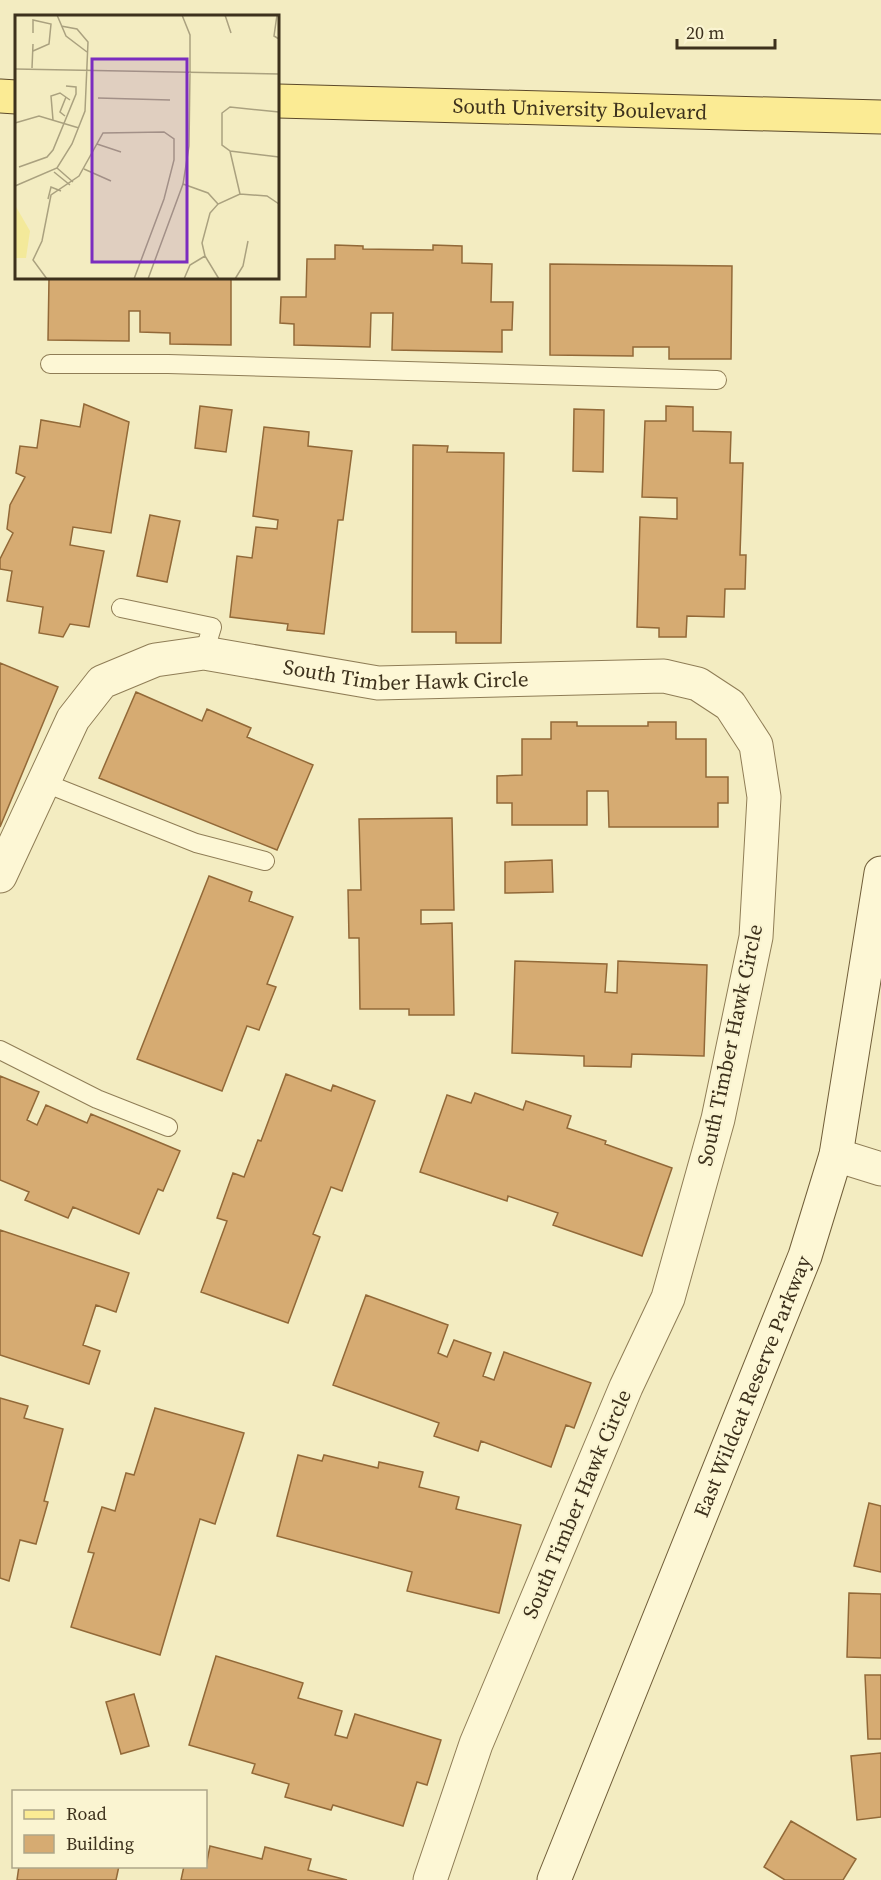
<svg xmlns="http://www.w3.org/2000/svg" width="881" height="1880" viewBox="0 0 881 1880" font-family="'Source Serif 4',serif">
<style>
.building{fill:#d6ab72;stroke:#926938;stroke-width:1.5}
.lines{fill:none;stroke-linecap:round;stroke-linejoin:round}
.lane-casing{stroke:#8f7d56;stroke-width:20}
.street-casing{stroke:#8f7d56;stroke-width:35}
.secondary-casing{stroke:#715e39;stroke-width:35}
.primary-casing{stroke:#5c492a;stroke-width:35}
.lane{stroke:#fdf7d5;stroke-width:18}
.street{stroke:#fdf7d5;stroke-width:33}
.secondary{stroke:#fdf7d5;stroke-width:33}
.primary{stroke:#fbeb94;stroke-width:33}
.labels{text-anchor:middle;stroke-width:4.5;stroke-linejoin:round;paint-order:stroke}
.street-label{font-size:21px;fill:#3d311c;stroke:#faf4d1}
.inset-road{fill:none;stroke:#aaa17f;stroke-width:1.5}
.view{fill:#7b2cbf;fill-opacity:0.15;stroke:#7b2cbf;stroke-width:3}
.inset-edge{fill:none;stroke:#3d311c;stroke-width:3}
</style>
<rect width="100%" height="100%" fill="#f3ecc1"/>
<path class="building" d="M335,245l28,1v3l70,1v-5l29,1v17l30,1 -1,38h22l-1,28h-10v22l-110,-2 1,-37h-22l-1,34 -76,-2v-21l-14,-1 1,-26h25l1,-38h28z
M550,264l182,2 -1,93h-62v-12h-36v9l-83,-1z
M49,278h182v67l-61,-1v-11l-30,-1v-21h-11v30l-81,-1z
M84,404l45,18 -18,111 -38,-6 -3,18 34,6 -15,76 -19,-3 -7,13 -24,-4 4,-26 -36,-6 5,-30 -12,-2v-10l13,-26 -6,-4 3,-24 15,-28 -9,-4 4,-27 17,2 4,-28 39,7z
M200,406l32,4 -6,42 -31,-4z
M666,406l27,1v24l38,1 -1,31h13l-3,92h6l-1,34h-20l-1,28 -37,-1 -1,21h-27v-9l-22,-1 3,-110 37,2v-21l-35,-1 3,-76h21z
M574,409l30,1 -1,62 -30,-1z
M264,427l45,5 -1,14 44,5 -9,69h-5l-14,114 -37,-4 1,-6 -58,-7 7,-61 15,2 4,-31 21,2 1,-9 -25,-4z
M413,445l35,1 -1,6 57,1 -3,190h-45v-11h-44z
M150,515l30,6 -13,61 -30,-6z
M0,663l58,24 -58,140z
M136,692l66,29 5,-12 44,19 -4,9 66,28 -36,85 -178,-72z
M551,722h26v4h71v-4h28v17h30v38h22v26h-10v24h-109l-1,-36h-21v34h-75v-22h-15v-27l25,-1v-36h29z
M452,818l2,92h-33v14l31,-1 2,92h-45v-6h-49l-1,-71h-10l-1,-48h13l-2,-71z
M552,860l1,32 -48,1v-31z
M209,876l43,16 -3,9 44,16 -26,67 9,3 -17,43 -12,-4 -25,65 -85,-32z
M515,961l92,3 -2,28 12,1 1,-32 89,4 -3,91 -72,-2 -1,13 -47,-1v-10l-72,-3z
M286,1074l45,17 2,-6 42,16 -33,90 -11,-4 -18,47 7,3 -32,86 -87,-31 26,-71 -10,-3 16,-45 11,4 14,-37 3,1z
M0,1076l39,16 -12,28 10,5 9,-20 41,18 4,-9 89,37 -17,40 -5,-2 -19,45 -66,-27 -5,11 -43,-18 4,-8 -29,-12z
M475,1093l48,17 3,-9 45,15 -4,12 39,13 -1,3 67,24 -30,88 -89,-31 5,-12 -50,-17 -1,5 -87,-29 27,-77 24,8z
M0,1230l129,43 -13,39 -20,-7 -13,40 17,6 -11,33 -89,-29z
M366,1295l82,30 -10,28 9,4 7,-17 37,13 -8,23 11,4 10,-28 87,31 -17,45 -8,-3 -15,42 -70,-26 -3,10 -44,-15 5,-13 -106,-38z
M0,1398l28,8 -4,12 39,11 -19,72 4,1 -12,42 -16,-4 -11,41 -9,-3z
M155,1408l89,25 -29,91 -15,-5 -40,136 -89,-28 23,-74 -6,-1 14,-45 13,4 11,-38 8,2z
M298,1455l24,6 2,-6 54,13 1,-6 44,10 -4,15 40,10 -3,12 65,16 -22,88 -92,-22 5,-19 -135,-36z
M869,1503l12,3v66l-27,-6z
M849,1593l32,1v64l-34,-1z
M216,1656l87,27 -5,15 44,13 -7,24 12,3 8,-24 86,26 -14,45 -10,-3 -14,44 -70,-21 -2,5 -46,-13 4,-13 -37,-11 3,-9 -66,-19z
M865,1675h16v64h-13z
M134,1694l15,52 -28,8 -15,-52z
M881,1753v64l-24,3 -6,-64z
M791,1821l65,38 -13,21h-58l-21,-13z
M210,1846l52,13 3,-12 46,12 -3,11 39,10h-166l3,-14h22z
M19,1866h100l-3,14h-99z"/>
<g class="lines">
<g class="lane-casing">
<path id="lane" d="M50,364h118l549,16
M121,608l91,19 -8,26
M45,783l151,60 69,18
M0,1050l97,49 71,28"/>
</g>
<g class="street-casing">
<g id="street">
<path id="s1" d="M0,876l73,-157 29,-37 53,-22 49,-7 174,30 286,-7 34,8 32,21 26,40 8,52 -8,140 -38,182 -50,179 -42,89 -150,357 -46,136"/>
<path d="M836,1155l45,14"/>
</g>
</g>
<g class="secondary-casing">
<g id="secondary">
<path id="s2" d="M554,1880l251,-624 31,-101 45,-282"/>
</g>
</g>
<g class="primary-casing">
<g id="primary">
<path d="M0,96l16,1"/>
<path id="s3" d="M278,101l603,16"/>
</g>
</g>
<use href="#lane" class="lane"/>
<use href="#street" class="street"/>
<use href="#secondary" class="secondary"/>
<use href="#primary" class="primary"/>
</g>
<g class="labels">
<g class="street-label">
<text dy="7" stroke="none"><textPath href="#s3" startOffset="302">South University Boulevard</textPath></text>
<text dy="7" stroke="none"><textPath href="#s1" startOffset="531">South Timber Hawk Circle</textPath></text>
<text transform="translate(730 1045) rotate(-78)" y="7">South Timber Hawk Circle</text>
<text dy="7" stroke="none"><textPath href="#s2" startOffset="532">East Wildcat Reserve Parkway</textPath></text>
<text transform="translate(577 1504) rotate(-67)" y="7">South Timber Hawk Circle</text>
</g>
</g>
<g transform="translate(15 15)">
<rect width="264" height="264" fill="#f3ecc1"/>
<path d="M0,190l15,26 -4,27h-11z" fill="#f3e99a"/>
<path class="inset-road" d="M42,0l9,21 21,16M167,0l8,20v37M210,0l6,18M262,0l-3,21 5,3M18,36l16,-7 2,-20 -18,-4v13M17,53l1,-24M0,54l264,5M83,83l72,2M50,101l-5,-4 6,-15M38,105l-2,-24 9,-3 10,7M0,108l24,-7 40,12M82,129l24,8M215,136l49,6M4,152l28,-10 6,-7 23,-56v-7l-10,-1M42,153l16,14M69,154l27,12M39,157l16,13M168,169l25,9 10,11M0,171l42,-18 15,-24 13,-33 3,-69 -11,-13 -16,-3M225,179l-10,-43 -8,-6v-32l8,-6 49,5M33,184l3,-12 10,4M32,264l-14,-19 9,-19 9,-46 28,-19 24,-43 61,-1 10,7v21l-10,39 -30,80M133,264l35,-95 6,-38 1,-74M169,264l6,-14 15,-9M204,264l-14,-23 -3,-13 8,-30 8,-9 22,-10 27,2 12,8M220,264l8,-13 5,-25"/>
<path class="view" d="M77,44h95v203h-95z"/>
<rect width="264" height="264" class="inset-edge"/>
</g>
<rect x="12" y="1790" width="195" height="78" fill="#faf4d1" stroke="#aea689" stroke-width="1.5"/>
<rect x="24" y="1810" width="30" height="9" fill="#fbeb94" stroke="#aea689" stroke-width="1.5"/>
<text x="66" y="1820" font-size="18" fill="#3d311c">Road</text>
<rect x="24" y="1835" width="30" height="18" fill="#d6ab72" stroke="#aea689" stroke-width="1.5"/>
<text x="66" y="1850" font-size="18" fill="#3d311c">Building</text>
<path d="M677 39v9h98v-9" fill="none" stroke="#3d311c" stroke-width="3"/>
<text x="686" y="39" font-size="18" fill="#3d311c" stroke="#faf4d1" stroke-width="4.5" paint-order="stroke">20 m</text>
</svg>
